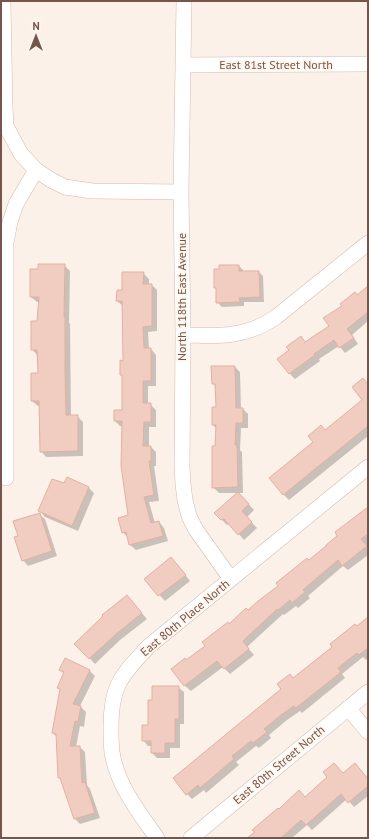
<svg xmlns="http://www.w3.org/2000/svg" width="369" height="839" viewBox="0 0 369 839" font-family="'PT Sans',sans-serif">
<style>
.shadow{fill:#0003}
.building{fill:#f1ccc0;stroke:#e3b0a1}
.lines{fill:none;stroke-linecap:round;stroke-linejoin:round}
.street-casing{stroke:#d0bab0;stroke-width:16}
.street{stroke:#fff;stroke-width:15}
.labels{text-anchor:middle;stroke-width:3.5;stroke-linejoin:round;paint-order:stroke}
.street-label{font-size:12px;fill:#75554c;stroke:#fff6ee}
</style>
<rect width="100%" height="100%" fill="#fcf1e8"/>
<path class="shadow" d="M64,265l6,6 -1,52 1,1 1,92h6l6,6v34l-37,1 -5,-6 -1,-45h-2l-6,-5 7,-27 -2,-19 -5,-6 6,-27 1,-20h-2l-6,-5 8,-27z
M239,266l4,4v2h16l4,4 1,26h-20v4l-22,1 -5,-5v-13l-2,-2z
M143,273l6,6v6h3l5,5v41l-9,1 1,17h2l5,6v31h-8v18h2l6,6v17h-7v20h2l5,5v14h-2l5,35 -10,1 6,21 4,-1 5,6 4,13 -32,9 -6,-5 -2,-7 -5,-6 6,-16 -6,-90h-3l-5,-5 8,-10v-34l-2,-3 3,-12 -1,-56 -6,-5 6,-10z
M368,288v33l-16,14 6,9 -13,9 -6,-7 -20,13 1,2 -25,18 -5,-5 -11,-15 11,-8 11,-14 5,6 24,-16 27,-31z
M235,367l5,5 1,37h2l5,5v14h-7l-1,22 2,2 1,41h-24l-6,-6 3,-41 1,-17 -4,-4 4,-17 -1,-21 -3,-4z
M368,382v54l-79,64 -5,-5 30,-53 12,-11 38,-31 3,-17z
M64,485l24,2 6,6 -16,38 -33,-14 -5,-6z
M244,499l10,11 -7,7 10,11 -13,12 -14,-16 -3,1 -6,-6z
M368,508v36l-2,1 2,3v7l-20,15 -5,-4 -35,30 2,2 -12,10 -2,-2 -12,9 -1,-1 -36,33 7,8 -24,19 -7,-7 -32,24 -6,-5 -13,-17 14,-8 20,-15 23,-21 19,-13 62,-50z
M39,514l6,5 12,37 -29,10 -5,-6z
M177,564l13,17 -25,20 -20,-22z
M127,596l20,23 -27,21 -25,24 -19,-20z
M368,618v40l-2,2 -3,-3 -21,17 3,4 -43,35 -2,-2 -13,9 -18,15 2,3 -12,10 -3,-2 -20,16 3,3 -33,28 -2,-3 -12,9 -5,-5 107,-115z
M60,670h29l6,6 -15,30 6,6 -2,15 -4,-1 -4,21h4l5,5 2,33 3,4 10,29 -20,6 -5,-5 -13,-38 -3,-4 -2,-40 -4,-4 8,-43 -3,-3 6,-13z
M178,687l6,5v32h-4v24h-10v10h-13l-5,-5v-7h-4l-5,-6 6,-14 4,-25z
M360,769l8,10v17l-14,11 -7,-8 -35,31 -5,-5 -15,13h-43l30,-28 26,-12 38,-24z"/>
<path class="building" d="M38,264h27l-1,53h1v52l1,46h12v36l-38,1 -1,-51h-8v-28h7l-1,-23h-6v-29h6l2,-24h-9v-28h8z
M219,265h20v6h20l1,26 -21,1 1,4 -24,1v-15h-2v-19h5z
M122,272h22l-1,12h9v42l-9,1 1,21h7v33h-8v22h8v19h-7l-1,24h8v15h-2l5,34 -10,2 7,26 8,-2 4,15 -34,9 -3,-13 -4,1 -4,-15 10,-3 -7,-49 1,-45h-8v-11h8v-35h-2v-15l3,1 -1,-60h-6l1,-11h5z
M368,286v26l-21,17 7,9 -15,10 -5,-8 -20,14 1,1 -26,19 -12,-15 12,-9 -3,-3 15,-11 4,6 24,-16 -6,-8 19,-12 -2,-2 15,-12 2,3z
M211,366h24l1,42h7v15h-7l-1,22h2l1,42 -26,1v-42h3l1,-21h-4v-18h4l-1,-23h-3z
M363,378l5,6v42l-85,69 -14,-17 44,-36 -5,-6 13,-11 4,5 37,-30 -10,-13z
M67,477l22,10 -17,39 -34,-15 14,-32 12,4z
M238,492l11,12 -7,7 10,11 -14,13 -14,-16 -3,1 -7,-7z
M368,507v27l-7,5 6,7 -25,20 -4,-6 -35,30 2,2 -13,11 -2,-3 -12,10 -1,-1 -34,32 6,8 -25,20 -7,-8 -33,25 -13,-17 14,-11 1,2 19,-14 -3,-4 26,-20 1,2 17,-16 2,2 10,-9 20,-15 -2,-3 31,-25 2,2 17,-14v-1l11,-9 -2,-4z
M40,513l12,38 -30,10 -8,-24 4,-1 -5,-15z
M171,557l15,18 -28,21 -14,-17z
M127,595l15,18 -27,22 -26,24 -15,-15 29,-28 -1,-1z
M368,617v31l-9,7 -2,-2 -19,15 3,4 -45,36 -2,-2 -13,9 -17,14 3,3 -14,11 -2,-2 -19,15 2,3 -34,29 -2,-3 -12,10 -13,-17 108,-89 -4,-5 13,-10 3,4 39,-31 -2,-3 25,-20 2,2z
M65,658l25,12 -17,34 8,2 -3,16 -3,-1 -5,25h10l2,37 3,-1 10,31 -21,6 -14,-41h-2l-2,-44 -4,-1 8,-44 -3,-1 7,-16 -5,-2z
M152,686h27v33h-4v24h-10v10h-14v-12h-9v-16h6v-25h4z
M334,763l9,10 12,-10 13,16v7l-20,17 -7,-9 -35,31 -5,-5 -20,18h-34l8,-6 -3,-2 26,-22 1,1 20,-19 6,7 22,-20 -4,-5z"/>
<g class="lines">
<g class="street-casing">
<path id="street" d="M3,1l2,106 1,19 15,28 15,16 15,10 14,7 27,4 89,1
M184,1l-3,191 2,143 -1,132 1,17 2,16 4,16 7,14 35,49
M183,65l185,-1
M183,335c16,0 33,2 50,-1 15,-2 30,-8 43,-17l92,-74
M6,478v-236l4,-20 6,-18 20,-34
M348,708l20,24
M157,838c-19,-27 -40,-53 -45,-86 -1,-8 -1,-17 -1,-25 0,-15 1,-29 7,-42 7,-15 20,-27 31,-39l219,-179
M191,838l177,-146"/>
</g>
<use href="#street" class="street"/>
</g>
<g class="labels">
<g class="street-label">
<text x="276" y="69">East 81st Street North</text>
<text transform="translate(182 297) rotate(-90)" y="4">North 118th East Avenue</text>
<text transform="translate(185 618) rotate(-40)" y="4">East 80th Place North</text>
<text transform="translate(279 765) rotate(-40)" y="4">East 80th Street North</text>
</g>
</g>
<rect width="369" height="839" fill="none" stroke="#75554c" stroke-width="4"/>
<g transform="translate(36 36)" stroke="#fff6ee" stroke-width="3" paint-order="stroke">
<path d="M0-3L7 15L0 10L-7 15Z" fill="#75554c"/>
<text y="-6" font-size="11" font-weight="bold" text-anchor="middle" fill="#75554c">N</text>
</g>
</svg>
